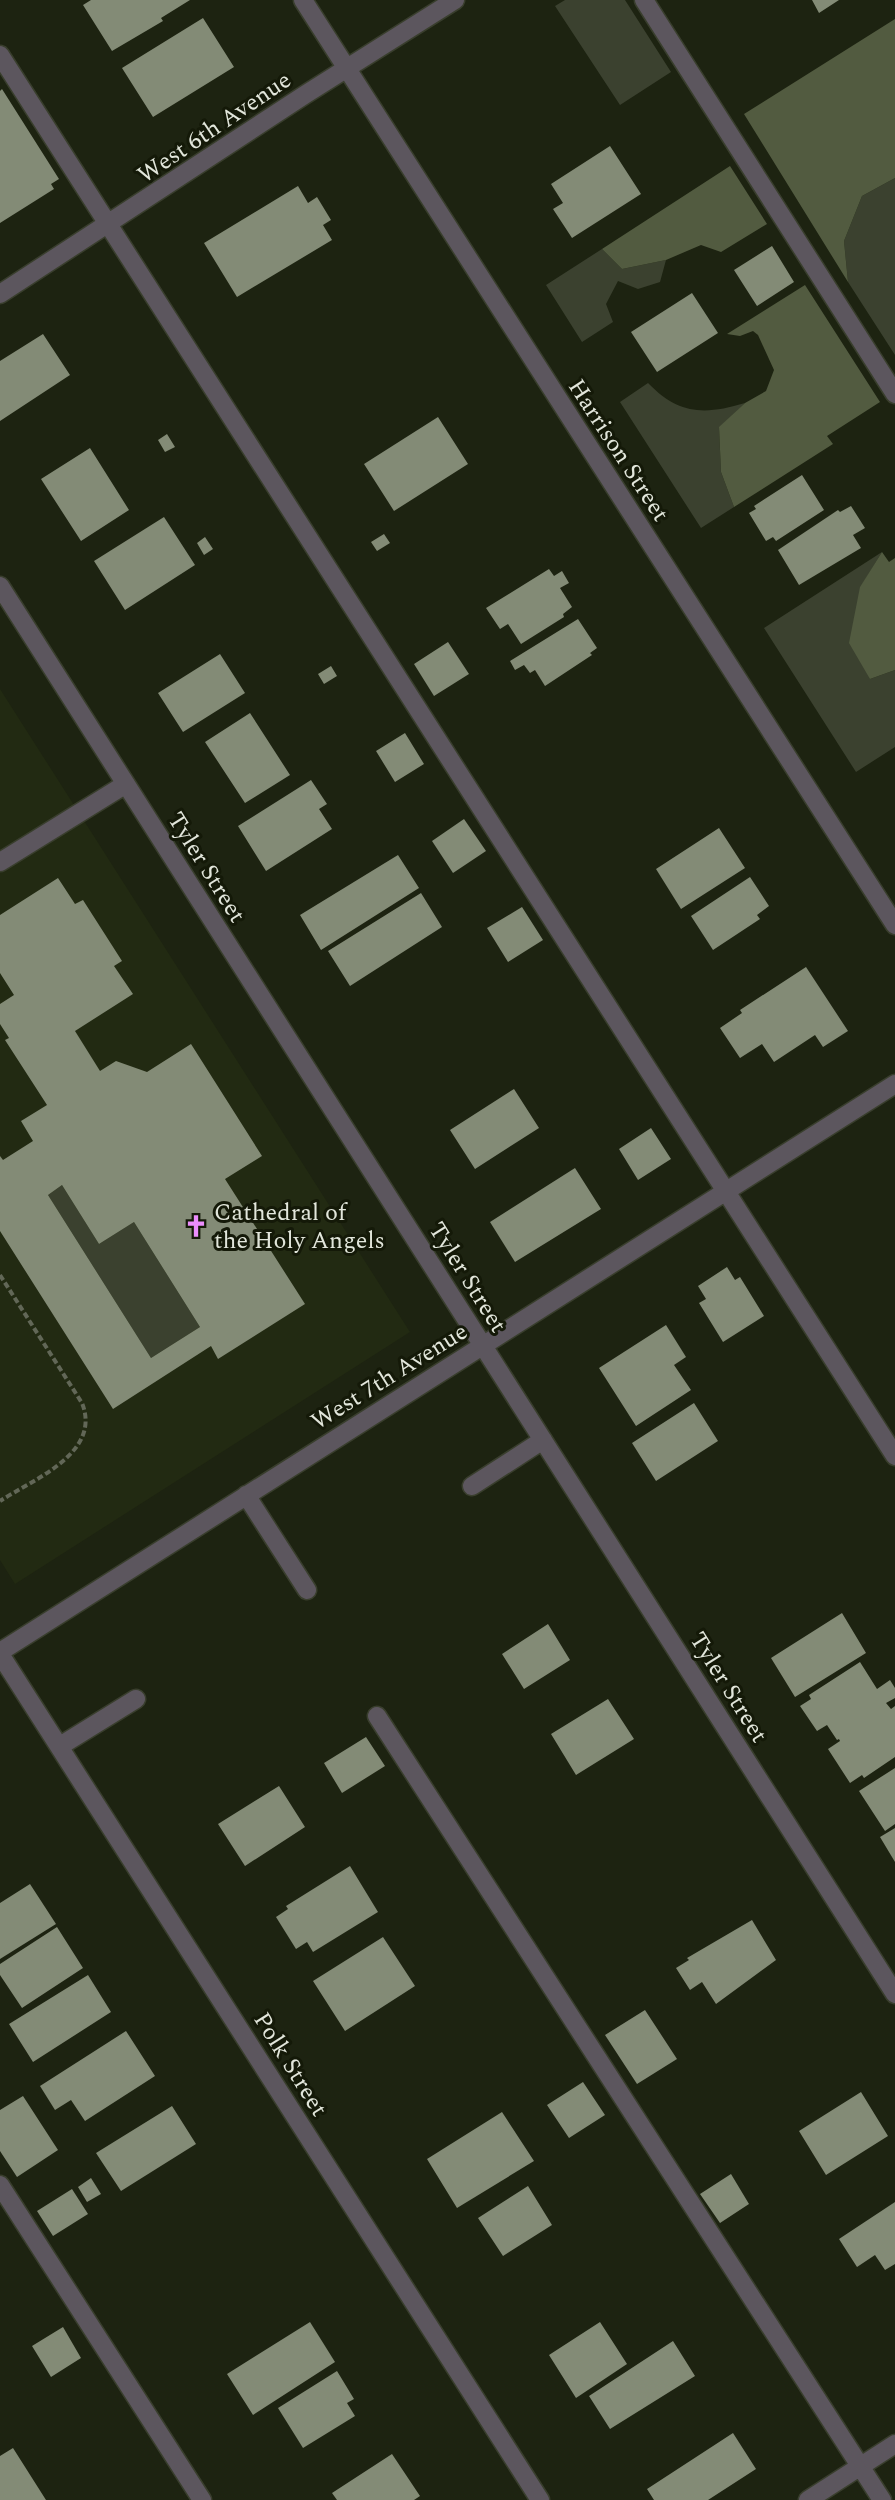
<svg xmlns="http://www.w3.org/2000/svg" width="895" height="2500" viewBox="0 0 895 2500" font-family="Spectral,serif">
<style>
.built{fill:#222a12}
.green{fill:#3b412f}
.forest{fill:#525b40}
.building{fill:#838b76;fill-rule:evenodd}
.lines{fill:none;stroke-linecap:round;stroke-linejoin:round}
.minor-casing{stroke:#393e2d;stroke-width:21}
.path{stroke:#626757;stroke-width:4;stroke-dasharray:6 3;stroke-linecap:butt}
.minor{stroke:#5c565e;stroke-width:18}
.labels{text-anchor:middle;stroke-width:6;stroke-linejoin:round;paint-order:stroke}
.street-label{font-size:24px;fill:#e2e6db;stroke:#141908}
.poi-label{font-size:24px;fill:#e2e6db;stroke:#141908;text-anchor:start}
</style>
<rect width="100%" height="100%" fill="#1d2311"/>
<path class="built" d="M0,689l410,643 -395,252 -15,-24z"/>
<path class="green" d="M565,0h60l46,72 -51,33 -65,-99z
M895,178v177l-47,-73 -4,-41 18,-45z
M602,249l20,20 44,-9 -6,22 -22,7 -20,-8 -12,23 7,18 -31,20 -36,-57z
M648,383c31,32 57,32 97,20l-26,25 2,44 13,35 -33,21 -81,-126z
M882,552l-22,36 10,91 25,-9v77l-39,25 -92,-144z
M62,1185l37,59 35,-22 66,105 -49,31 -103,-163z"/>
<path class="forest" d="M895,19v159l-33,18 -18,45 4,41 -104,-168z
M730,166l37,58 -46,28 -20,-7 -35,15 -44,9 -20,-20z
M805,285l75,117 -53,34 6,8 -99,63 -13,-35 -2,-45 26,-24 21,-12 8,-21 -16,-35 -5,-4 -13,5 -13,-2z
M882,552l7,10 6,-4v112l-25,9 -21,-36 11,-56z"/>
<path class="building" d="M91,0h99l-29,18 2,3 -51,30 -29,-46z
M812,0h27l-20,13z
M203,18l31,49 -81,50 -31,-49z
M2,89l57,90 -8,5 3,5 -54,34v-132z
M610,146l31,48 -69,44 -19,-29 10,-6 -12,-19z
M298,186l10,17 9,-6 14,23 -8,5 9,15 -95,57 -33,-54z
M772,246l22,36 -37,24 -23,-36z
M692,293l26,40 -61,39 -26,-40z
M43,334l27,41 -70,46v-60z
M438,417l30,47 -74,47 -30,-47z
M167,434l8,13 -10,5 -7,-12z
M90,448l39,62 -48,31 -40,-62z
M802,475l22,35 -48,31 -3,-4 -7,4 -17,-28 7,-4 -2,-3z
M851,506l14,22 -12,7 8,13 -62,37 -21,-35 60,-40 2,2z
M164,517l31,48 -70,45 -31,-49z
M384,534l6,9 -13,8 -6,-9z
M205,537l8,12 -9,6 -7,-12z
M549,569l5,7 8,-5 7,12 -9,5 12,19 -9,7 1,3 -43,27 -13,-20 -8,5 -14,-21z
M578,619l19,29 -7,5 2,2 -47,31 -10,-16 -5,3 -6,-8 -9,5 -5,-9z
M448,642l21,32 -35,22 -20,-32z
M220,654l25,39 -62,39 -25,-39z
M331,666l6,10 -13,8 -6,-10z
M250,713l40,62 -45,28 -40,-61z
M405,733l19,31 -29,18 -19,-31z
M311,780l16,24 -8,5 13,20 -66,42 -28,-45z
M464,819l22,32 -33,22 -21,-32z
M719,828l26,40 -64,41 -25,-40z
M398,855l21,33 -98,62 -21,-35z
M750,877l19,29 -12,9 3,4 -47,31 -22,-34z
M58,878l17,26 8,-4 39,61 -8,5 19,28 -58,37 25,40 16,-10 31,11 44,-28 71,112 -37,23 80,125 -87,55 -7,-13 -98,63 -113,-178v-75l3,4 30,-19 -12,-20 26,-16 -42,-65 4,-2 -9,-14v-20l14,-9 -14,-22v-58zM62,1185l37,59 35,-22 66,105 -49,31 -103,-163z
M421,893l21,34 -92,59 -22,-35z
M522,907l21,33 -35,22 -21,-34z
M806,967l42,64 -25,16 -8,-12 -41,27 -12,-18 -22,14 -20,-30 22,-15 -2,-3z
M514,1089l25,39 -64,41 -25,-39z
M651,1128l20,31 -33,21 -19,-31z
M575,1168l26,41 -86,53 -25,-40z
M727,1267l8,13 5,-3 24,39 -41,26 -24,-39 7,-4 -8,-13z
M666,1325l20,32 -12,8 17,25 -55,36 -37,-58z
M694,1403l24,38 -62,40 -24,-38z
M842,1613l24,40 -71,44 -24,-39z
M548,1624l22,36 -46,29 -22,-35z
M860,1662l17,27 13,-9 5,8v10l-9,5 5,6 4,-3v51l-31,21 -2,-3 -12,8 -22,-34 12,-8 -1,-2 -2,1 -10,-15 -10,6 -17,-25 11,-7 -2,-4z
M608,1699l26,40 -58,36 -25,-41z
M366,1737l19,29 -43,27 -18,-30z
M895,1768v56l-10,7 -26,-40z
M279,1786l26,41 -60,39 -27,-42z
M895,1828v34l-15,-25z
M350,1866l28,46 -65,40 -6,-10 -11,7 -20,-32 12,-8 -2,-3z
M30,1884l26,40 -56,35v-56z
M752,1920l24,40 -60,44 -14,-22 -12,8 -14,-22 13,-8 -2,-2z
M57,1927l26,41 -61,40 -22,-33v-11z
M383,1937l32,49 -70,45 -32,-50z
M88,1975l23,37 -78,50 -24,-38z
M645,2010l32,49 -40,25 -32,-49z
M126,2031l29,45 -70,45 -14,-21 -16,10 -15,-24z
M583,2082l22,33 -36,23 -22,-33z
M861,2092l27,44 -62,39 -27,-44z
M23,2096l35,54 -41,27 -17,-26v-41z
M172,2106l24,38 -75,47 -25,-38z
M502,2112l32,49 -77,47 -30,-49z
M731,2174l18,30 -29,19 -20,-29z
M91,2178l10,16 -14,8 -9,-15z
M528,2186l24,39 -49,31 -25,-38z
M72,2189l16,25 -35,22 -16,-25z
M895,2202v62l-10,6 -10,-15 -18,12 -18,-28z
M310,2322l25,40 -82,53 -26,-41z
M600,2322l27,42 -51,34 -27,-43z
M63,2327l18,31 -30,19 -19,-31z
M673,2341l22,35 -85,53 -21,-33z
M337,2371l17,28 -7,4 8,13 -52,32 -25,-40z
M733,2433l23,36 -48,31h-54l-7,-11z
M13,2448l33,52h-46v-44z
M392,2454l28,42 -6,4h-77l-5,-7z"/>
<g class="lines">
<g class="minor-casing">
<path id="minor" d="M303,0l592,925
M644,0l251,394
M0,55l895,1401
M0,294l306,-200 149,-94
M0,586l895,1408
M0,862l126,-78
M472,1486l71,-46
M246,1495l61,95
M0,1652l895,-568
M0,1654l540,846
M377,1716l505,784
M60,1746l76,-47
M0,2185l202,315
M808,2500l87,-56"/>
</g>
<path class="path" d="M0,1275l82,128c20,50 -48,76 -82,98"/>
<use href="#minor" class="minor"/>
</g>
<defs>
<g id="church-bare" transform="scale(1.8)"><path d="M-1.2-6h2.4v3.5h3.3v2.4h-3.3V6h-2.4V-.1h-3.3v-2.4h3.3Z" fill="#eb8dfc" stroke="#141908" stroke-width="2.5" paint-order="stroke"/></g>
</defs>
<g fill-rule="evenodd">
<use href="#church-bare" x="196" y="1226"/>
</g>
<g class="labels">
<g class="street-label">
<text transform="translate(214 127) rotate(-34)" y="8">West 6th Avenue</text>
<text transform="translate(619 450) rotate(57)" y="8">Harrison Street</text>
<text transform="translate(207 867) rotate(58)" y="8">Tyler Street</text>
<text transform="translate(468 1277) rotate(58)" y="8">Tyler Street</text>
<text transform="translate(389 1376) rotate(-32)" y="8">West 7th Avenue</text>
<text transform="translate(729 1687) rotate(58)" y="8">Tyler Street</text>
<text transform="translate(291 2064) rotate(58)" y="8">Polk Street</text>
</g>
<g class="poi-label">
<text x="214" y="1220">Cathedral of<tspan x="214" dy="28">the Holy Angels</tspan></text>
</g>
</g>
</svg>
